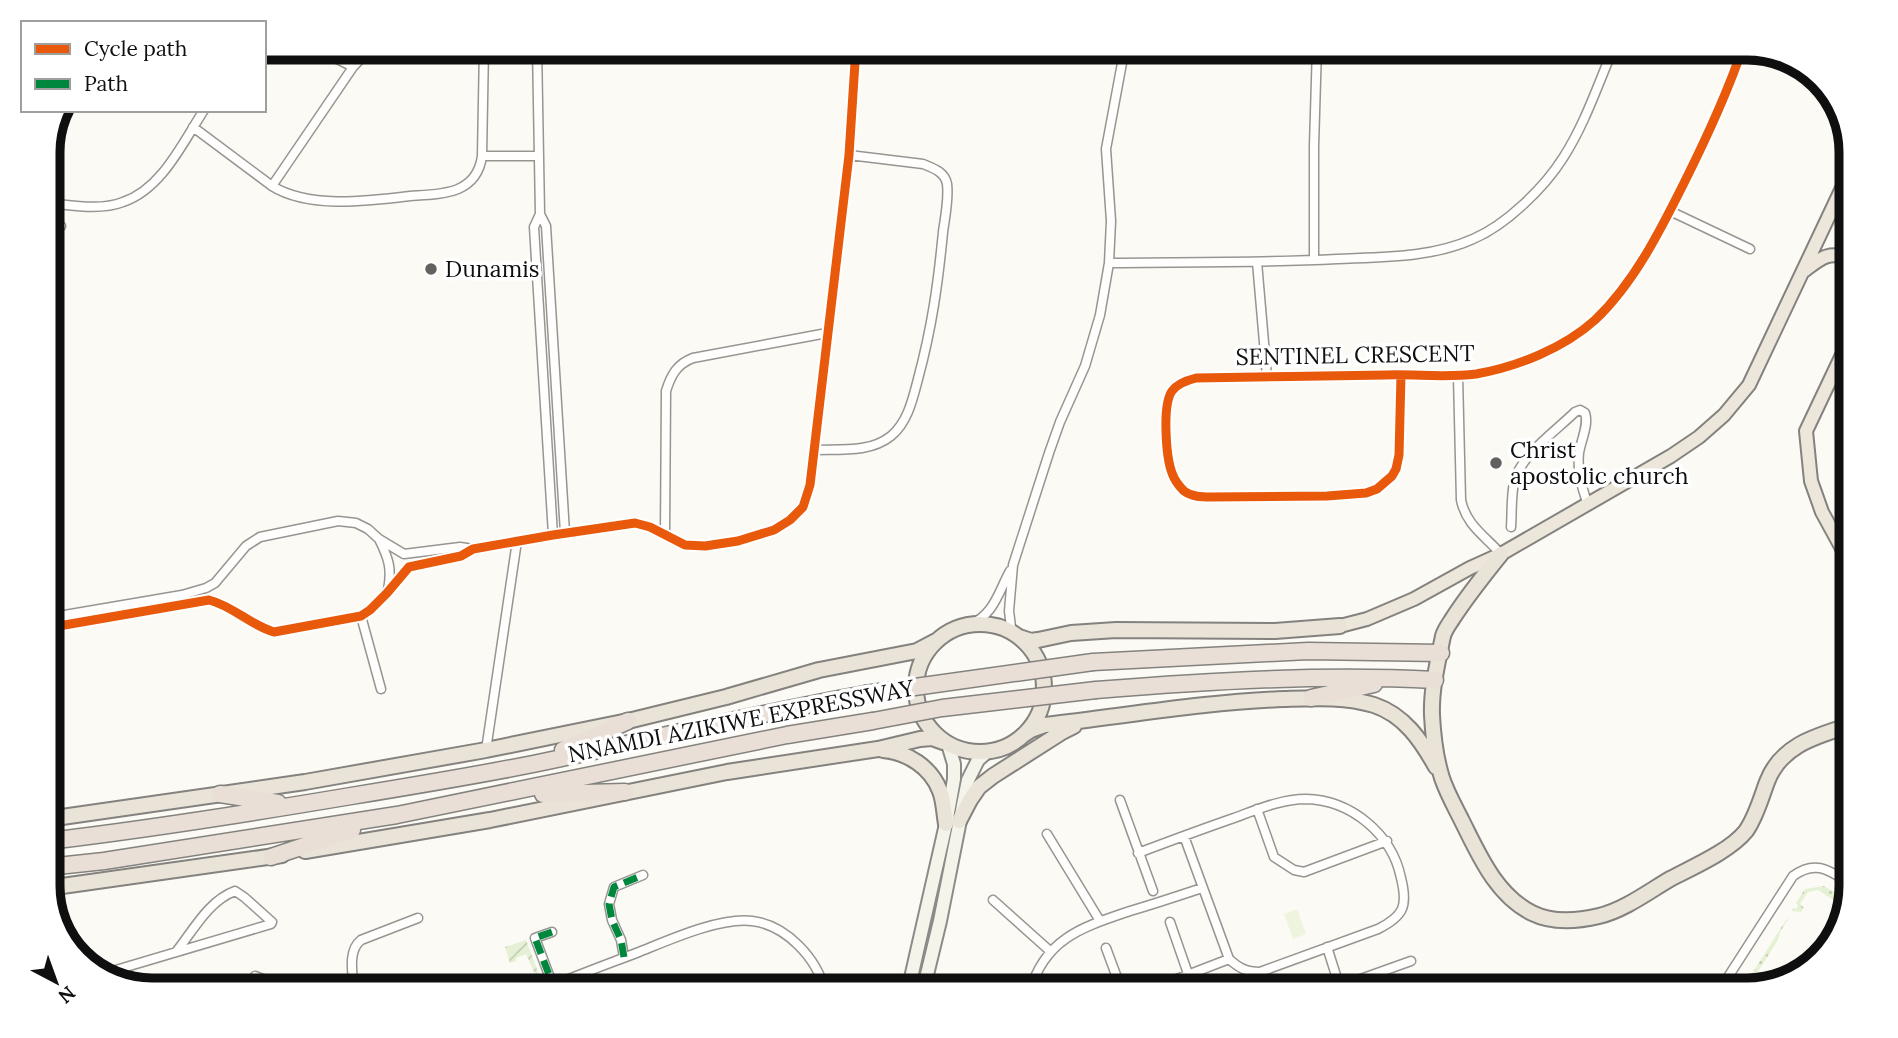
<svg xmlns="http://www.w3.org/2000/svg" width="1898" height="1038" viewBox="0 0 1898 1038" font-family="Lora,serif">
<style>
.grass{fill:url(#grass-dots)}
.garden{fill:url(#garden-furrows)}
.pitch{fill:#eff4de}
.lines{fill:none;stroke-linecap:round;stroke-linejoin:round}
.minor-casing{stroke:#969592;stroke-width:11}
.secondary-casing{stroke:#8c8b89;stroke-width:16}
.primary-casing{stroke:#83827f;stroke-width:16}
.trunk-casing{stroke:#83827f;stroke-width:18}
.motorway-casing{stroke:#83827f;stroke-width:19}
.minor{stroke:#fffefd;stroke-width:8}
.secondary{stroke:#f5f4eb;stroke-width:12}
.primary{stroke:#ece7da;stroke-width:12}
.trunk{stroke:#eae3d8;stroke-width:14}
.motorway{stroke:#e9dfd6;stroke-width:16}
.motorway-bridge-casing{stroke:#83827f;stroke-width:19;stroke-linecap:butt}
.motorway-bridge{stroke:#e9dfd6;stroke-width:16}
.quiet{stroke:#00873e;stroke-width:7;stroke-dasharray:14 7;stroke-linecap:butt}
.cycleway-casing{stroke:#fff;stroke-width:13}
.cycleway{stroke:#e8590c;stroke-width:9}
.poi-dot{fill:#62615f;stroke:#fff;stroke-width:2.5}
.labels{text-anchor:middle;stroke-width:7;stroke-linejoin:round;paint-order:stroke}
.poi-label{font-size:23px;fill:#0f0f0f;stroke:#fff;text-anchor:start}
.street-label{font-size:23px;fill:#0f0f0f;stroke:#fff}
.rim{fill:none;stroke:#0f0f0f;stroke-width:9}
</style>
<defs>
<pattern id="grass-dots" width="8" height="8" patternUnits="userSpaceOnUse" patternTransform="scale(1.75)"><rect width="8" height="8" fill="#e5f1d4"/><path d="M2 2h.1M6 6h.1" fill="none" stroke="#c3cdb5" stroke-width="1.8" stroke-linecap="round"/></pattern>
<pattern id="garden-furrows" width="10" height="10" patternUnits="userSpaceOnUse" patternTransform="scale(1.75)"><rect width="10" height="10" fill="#e5f1d4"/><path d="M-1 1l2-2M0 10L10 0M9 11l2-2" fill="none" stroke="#c3cdb5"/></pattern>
</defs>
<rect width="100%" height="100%" fill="#fcfaf4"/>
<path class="grass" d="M1824,886l24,14 -2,8 -28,-18 -10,2 -8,12 4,4 -3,4 -10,-1 2,-3 3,1 2,-3 -2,-3 9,-14z
M1788,919l-8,13 -2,8 -21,33 -1,5 2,10 -17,3 45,-71z"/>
<path class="garden" d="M526,940l14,37 -3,2 -11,-25 -10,4v3l-6,2 -5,-16z"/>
<path class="pitch" d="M1297,909l9,25 -13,5 -9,-25z"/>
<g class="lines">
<g class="minor-casing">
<path id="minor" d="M314,47l39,20
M537,47l3,167 -6,13 19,308
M193,127l79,59c37,23 96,15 138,10 15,-1 33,-1 48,-7 14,-6 22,-18 24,-33l2,-109
M482,156h57
M272,186l81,-119 19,-20
M47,203c24,2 53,8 76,-1 39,-13 60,-60 81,-92
M1670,211l80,38
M540,214l6,12 19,307
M47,224l14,2
M1314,260v-114l3,-99
M1257,262l10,115
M1109,263c76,-1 152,0 228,-4 46,-2 94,-1 136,-20 33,-14 71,-51 90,-81 22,-34 35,-74 51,-111
M47,270l5,1 2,3 -2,29 -5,6
M1401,375l-2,80 -3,14 -4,7 -15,13 -11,4 -39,3 -116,1c-9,0 -19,0 -27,-6 -4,-4 -10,-12 -12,-18 -6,-16 -10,-68 0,-82 5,-7 16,-11 24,-13 63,-1 127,-2 190,-3 30,-1 60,3 90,-1 41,-7 88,-26 119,-54 39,-37 65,-89 89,-137 22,-44 43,-89 59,-136
M1458,376l3,124c5,25 24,36 40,54
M814,450c26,-1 56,3 77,-14 17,-14 22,-38 27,-57 14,-52 20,-95 25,-147 2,-15 6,-33 4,-48 -2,-12 -14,-16 -24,-20l-74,-9
M1511,527c1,-14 0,-30 3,-44 6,-28 42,-52 61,-71l5,-2 5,3c4,12 -4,27 -6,40 -2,18 3,35 9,52
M665,535l1,-144c5,-16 11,-27 27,-33l134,-25
M379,539c10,20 13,30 9,51
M361,616l20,73
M47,618l135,-23 24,-7 9,-5 31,-37 14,-9 78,-16 18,2 12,6 11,10 25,15 56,-7 13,2
M969,625c25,-10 29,-32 41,-54
M47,628l162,-28c24,6 41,25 65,32l87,-16 9,-6 17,-17 22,-26 52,-11 12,-7 80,-14 82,-12 15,4 35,18 20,1 33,-5 36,-11 16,-10 13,-13 7,-22 39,-330 7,-108
M1016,635l-5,-8 -2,-16 4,-46 36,-112 11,-31 25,-56 15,-51 9,-52 2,-42 -5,-72 19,-102
M486,750l31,-209
M1120,800l33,91
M1257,809l17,48 20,13 10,2 83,-31
M1047,834l53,87
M1138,853c32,-12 64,-24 96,-35 22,-8 47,-19 72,-19 45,1 86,35 95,79 7,28 3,38 -23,51l-118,43c-14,0 -21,-4 -31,-13l-45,-123
M993,900l57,51
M1170,922l24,69
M552,932l-17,6 20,53
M1327,947l14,44
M1106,948l16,43
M624,957l-3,-17 -9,-20 -3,-16 5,-17 29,-12
M1260,972l6,19
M99,975l172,-51 1,-2 -28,-25 -9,-6c-27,10 -42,40 -59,61
M255,976l39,15
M975,982l43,9
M354,991c-1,-16 -7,-40 7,-51l57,-22
M539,991c33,-14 66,-26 100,-39 30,-12 81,-35 113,-31 34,4 65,37 73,70
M1030,991c15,-53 53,-64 100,-80 24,-7 48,-15 72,-23
M1146,991l83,-32
M1327,991l84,-30
M1719,991l74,-115c23,-17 37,-5 58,8"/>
</g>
<g class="secondary-casing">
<path id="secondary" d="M908,991l38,-167 8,-45v-15l-6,-20
M923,991l17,-70 28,-141 10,-20 9,-8"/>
</g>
<g class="primary-casing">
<path id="primary" d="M1804,271c17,-13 25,-21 47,-12
M1851,336l-45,95 5,50 11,31 29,53
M1340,626l27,-7 47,-20 56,-31 31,-14 170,-98 28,-19 25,-22 25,-30 102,-216"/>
</g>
<g class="trunk-casing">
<path id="trunk" d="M1501,554c-17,21 -33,41 -48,64 -3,5 -8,11 -10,18 -5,25 -12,53 -11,79 1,20 4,44 10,63 5,15 13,29 20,43 17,34 34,74 70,92 20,10 46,8 67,3 25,-6 49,-24 71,-37 23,-12 60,-28 76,-48 10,-14 15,-33 21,-49 14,-37 49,-46 84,-57
M916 688a64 64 0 1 1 128 0a64 64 0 1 1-128 0Z
M1019,637l12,4 7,-1 33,-7 45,-3 159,1 65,-5
M1022,736l9,-6 14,-5c80,-9 159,-23 239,-26 29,-1 61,-3 90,6 30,10 47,35 62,62
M883,750c24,2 48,17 57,41 4,10 4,22 6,33
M48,819l257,-37 181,-32 142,-29 98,-24 93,-27 98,-19 19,-10
M959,821l11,-21 9,-13 14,-11 69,-44 12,-6
M305,851l185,-31 237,-48 151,-23 42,-10 12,-1 11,4
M48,888l234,-33"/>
</g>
<g class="motorway-casing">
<path id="motorway" d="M1093,662l215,-11 133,2
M1096,690c113,-9 226,-16 339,-10
M1311,698l63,-14
M563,750l65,-29
M220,794l58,9
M543,794l82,-2
M48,841c101,-12 202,-28 303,-45 61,-10 122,-20 182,-32 111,-23 221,-50 332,-70
M271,857l81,-27
M48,867l56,-6 293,-46 390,-80 86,-14"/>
</g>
<use href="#minor" class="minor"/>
<use href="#secondary" class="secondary"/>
<use href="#primary" class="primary"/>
<use href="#trunk" class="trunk"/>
<use href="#motorway" class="motorway"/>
<g class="motorway-bridge-casing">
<path id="motorway-bridge" d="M865,694l228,-32
M873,721l69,-13 154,-18"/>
</g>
<use href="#motorway-bridge" class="motorway-bridge"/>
<path class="quiet" d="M552,932l-17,6 18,47
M624,957l-3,-17 -9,-20 -3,-16 5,-17 29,-12"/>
<g class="cycleway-casing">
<path id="cycleway" d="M1401,375l-2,80 -3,14 -4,7 -15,13 -11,4 -39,3 -116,1c-9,0 -19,0 -27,-6 -4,-4 -10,-12 -12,-18 -6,-16 -10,-68 0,-82 5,-7 16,-11 24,-13 63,-1 127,-2 190,-3 30,-1 60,3 90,-1 41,-7 88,-26 119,-54 39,-37 65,-89 89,-137 22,-44 43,-89 59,-136
M47,628l162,-28c24,6 41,25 65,32l87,-16 9,-6 17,-17 22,-26 52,-11 12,-7 80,-14 82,-12 15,4 35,18 20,1 33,-5 36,-11 16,-10 13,-13 7,-22 39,-330 7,-108"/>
</g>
<use href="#cycleway" class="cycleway"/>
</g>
<g class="poi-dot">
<circle cx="431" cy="269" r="7"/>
<circle cx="1496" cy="463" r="7"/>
</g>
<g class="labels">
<g class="poi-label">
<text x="445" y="277">Dunamis</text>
<text x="1510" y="458">Christ<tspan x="1510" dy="26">apostolic church</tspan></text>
</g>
<g class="street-label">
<text transform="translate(1355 355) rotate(-1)" y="8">SENTINEL CRESCENT</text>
<text transform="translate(741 721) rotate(-11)" y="8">NNAMDI AZIKIWE EXPRESSWAY</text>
</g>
</g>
<path d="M0 0H1898V1038H0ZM152 60H1747A92 92 0 0 1 1839 152V886A92 92 0 0 1 1747 978H152A92 92 0 0 1 60 886V152A92 92 0 0 1 152 60Z" fill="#fff" fill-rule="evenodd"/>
<path class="rim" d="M152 60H1747A92 92 0 0 1 1839 152V886A92 92 0 0 1 1747 978H152A92 92 0 0 1 60 886V152A92 92 0 0 1 152 60Z"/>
<rect x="21" y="21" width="245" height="91" fill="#ffffff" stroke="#9f9f9f" stroke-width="2"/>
<rect x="35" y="44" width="35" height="10" fill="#e8590c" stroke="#9f9f9f" stroke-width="2"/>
<text x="84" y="56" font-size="21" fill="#0f0f0f">Cycle path</text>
<rect x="35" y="79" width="35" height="10" fill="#00873e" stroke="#9f9f9f" stroke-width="2"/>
<text x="84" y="91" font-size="21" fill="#0f0f0f">Path</text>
<g transform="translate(56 982) rotate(139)" stroke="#ffffff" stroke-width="5" paint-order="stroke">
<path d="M0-5L12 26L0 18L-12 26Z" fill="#0f0f0f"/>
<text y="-10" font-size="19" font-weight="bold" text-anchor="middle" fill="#0f0f0f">N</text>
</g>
</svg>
